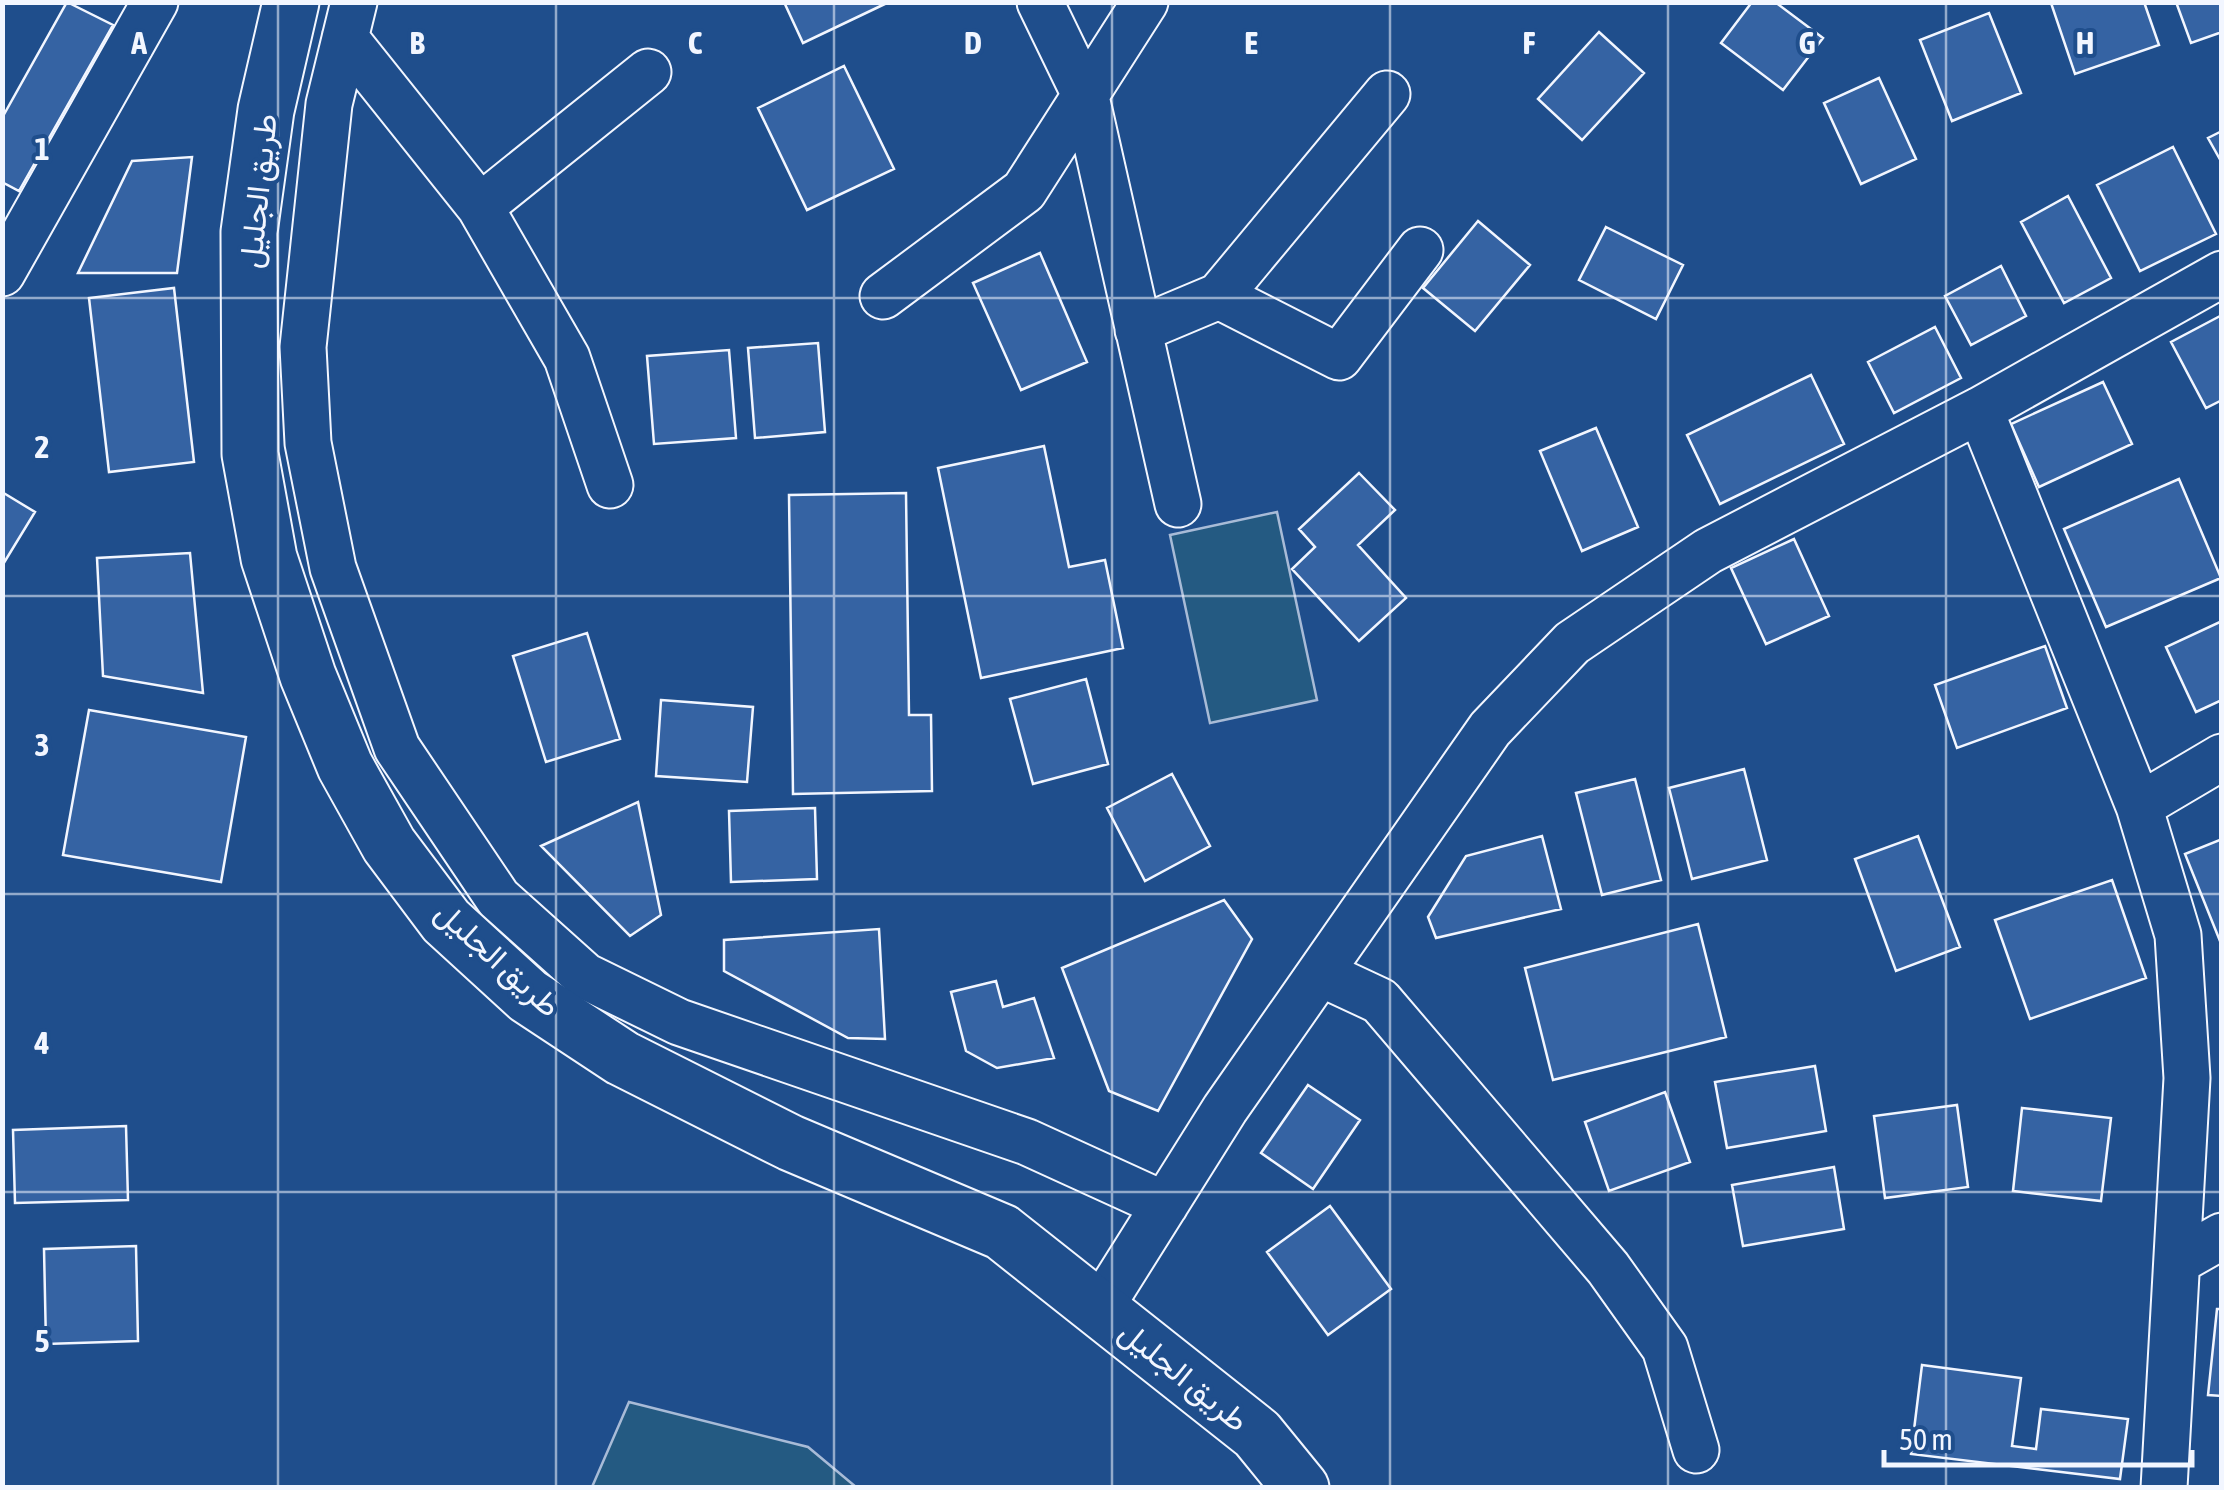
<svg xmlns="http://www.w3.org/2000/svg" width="2224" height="1490" viewBox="0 0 2224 1490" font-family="'Asap Condensed',Vazirmatn,sans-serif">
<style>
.green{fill:#245a82;stroke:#a8bbd7;stroke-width:2.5}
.building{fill:#3563a3;stroke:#f2f6ff;stroke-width:2.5}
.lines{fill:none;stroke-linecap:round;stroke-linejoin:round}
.minor-casing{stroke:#f2f6ff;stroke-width:49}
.major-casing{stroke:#f2f6ff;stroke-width:59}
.minor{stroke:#1f4e8c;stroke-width:45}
.major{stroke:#1f4e8c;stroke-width:55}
.grid{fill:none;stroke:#f2f6ff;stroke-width:2.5;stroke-opacity:0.55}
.labels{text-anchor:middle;stroke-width:8;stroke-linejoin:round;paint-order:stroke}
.street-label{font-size:32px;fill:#f2f6ff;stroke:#1f4e8c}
.grid-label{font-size:32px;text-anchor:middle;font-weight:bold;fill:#f2f6ff;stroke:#1f4e8c;stroke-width:8;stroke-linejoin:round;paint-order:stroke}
</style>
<rect width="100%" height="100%" fill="#1f4e8c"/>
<path class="green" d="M1277,512l40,188 -107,23 -40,-188z
M629,1402l179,45 48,40h-264z"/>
<path class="building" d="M67,2l46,23 -94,166 -17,-9v-64z
M784,2h105l-86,41z
M1752,2h23l48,36 -40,52 -62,-47z
M2144,2l15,43 -84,29 -24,-71z
M2176,2h46v30l-31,11z
M1989,13l32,80 -69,28 -32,-81z
M1599,32l45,41 -62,67 -44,-41z
M844,66l50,103 -87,41 -49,-102z
M1879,78l37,81 -55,25 -37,-81z
M2222,131v32l-14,-25z
M2173,147l43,87 -76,37 -43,-86z
M192,157l-15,116h-99l54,-112z
M2068,196l43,82 -47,25 -43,-81z
M1478,221l52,44 -55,66 -52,-43z
M1606,227l77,38 -27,54 -77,-39z
M1040,253l47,109 -66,28 -48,-107z
M2001,266l25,50 -55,29 -26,-49z
M174,288l20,174 -85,10 -20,-174z
M2222,315v85l-16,8 -35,-66z
M1935,327l26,51 -67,35 -26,-51z
M818,343l7,89 -70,6 -7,-90z
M729,350l7,88 -82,6 -7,-88z
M1811,375l33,69 -124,60 -33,-69z
M2103,382l29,62 -93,43 -28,-63z
M1596,428l42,99 -56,24 -42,-100z
M1044,446l25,121 36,-7 18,88 -142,30 -43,-210z
M1359,473l36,37 -37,35 48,53 -47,43 -67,-72 23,-22 -16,-18z
M2179,479l42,99 -115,49 -42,-98z
M2,492l33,20 -33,54z
M906,493l3,222h22l1,76 -139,3 -4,-299z
M1794,539l35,77 -63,28 -35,-76z
M190,553l13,140 -100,-17 -6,-118z
M2222,621v79l-26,12 -30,-65z
M587,633l33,106 -74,23 -33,-106z
M2045,646l22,62 -110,40 -22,-63z
M1086,679l22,85 -75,20 -23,-85z
M661,700l92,7 -6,75 -91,-6z
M89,710l157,27 -25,145 -158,-27z
M1744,769l23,91 -75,19 -23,-91z
M1172,774l38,72 -65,35 -38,-73z
M1635,779l26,101 -59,15 -26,-102z
M638,802l23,113 -31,21 -89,-90z
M815,808l2,71 -86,3 -2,-71z
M1542,836l19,73 -125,29 -8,-21 38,-61z
M1918,836l42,111 -64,24 -41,-112z
M2222,839v107l-37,-92z
M2112,880l34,98 -116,41 -35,-99z
M1224,900l28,39 -94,172 -49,-20 -47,-123z
M1698,924l28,113 -173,43 -28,-112z
M879,929l6,110 -37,-1 -124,-67v-31z
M996,981l7,26 31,-9 20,60 -57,10 -31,-17 -15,-59z
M1815,1066l11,65 -99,17 -12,-66z
M1308,1085l52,35 -47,69 -52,-36z
M1665,1092l25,70 -81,29 -24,-69z
M1957,1105l11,82 -83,11 -11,-82z
M2022,1108l89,10 -10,83 -88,-10z
M126,1126l2,74 -113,3 -2,-73z
M1834,1167l10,62 -101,17 -11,-61z
M1330,1206l61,83 -63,46 -61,-83z
M136,1246l2,95 -92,3 -2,-95z
M2217,1309h5v87l-14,-1z
M1922,1365l99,13 -9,68 24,3 5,-40 87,10 -8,60 -209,-25z"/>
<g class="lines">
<g class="minor-casing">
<path id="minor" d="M354,2l-25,102 -26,243 5,96 25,125 64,180 101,150 87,78 94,46 348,120 138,63
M1040,2l46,95 92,407
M345,38l135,169 87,151 43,127
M480,207l168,-135
M2,273l153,-271
M883,296l141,-105 121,-189
M1219,296l120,61 81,-107
M1138,330l81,-34 168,-202
M1980,410l159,396 39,129 9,143 -23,410
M2139,806l83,-49
M1320,973l60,28 228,267 57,80 31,102
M2178,1261l44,-25
M1100,1308l125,-199 265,-380 82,-86 136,-92 272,-141 242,-136"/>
</g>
<g class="major-casing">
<path id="major" d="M291,2l-25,108 -17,122 1,222 19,104 39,118 37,90 44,79 57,76 82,75 94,62 169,85 211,89 255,202 44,54"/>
</g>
<use href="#minor" class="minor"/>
<use href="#major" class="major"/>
</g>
<path class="grid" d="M278,2v1486M556,2v1486M834,2v1486M1112,2v1486M1390,2v1486M1668,2v1486M1946,2v1486M2,298h2220M2,596h2220M2,894h2220M2,1192h2220"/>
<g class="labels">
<g class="street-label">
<text transform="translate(258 191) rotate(-84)" y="11">طريق الجليل</text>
<text transform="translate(498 959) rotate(42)" y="11">طريق الجليل</text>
<text transform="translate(1184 1376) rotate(39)" y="11">طريق الجليل</text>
</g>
</g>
<g class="grid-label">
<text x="139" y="54">A</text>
<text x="417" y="54">B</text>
<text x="695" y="54">C</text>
<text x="973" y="54">D</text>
<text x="1251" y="54">E</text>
<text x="1529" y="54">F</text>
<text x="1807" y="54">G</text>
<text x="2085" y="54">H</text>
<text x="42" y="160">1</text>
<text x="42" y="458">2</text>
<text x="42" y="756">3</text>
<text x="42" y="1054">4</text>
<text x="42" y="1352">5</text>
</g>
<rect width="2224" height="1490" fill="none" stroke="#f2f6ff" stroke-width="10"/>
<path d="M1884 1450v15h308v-15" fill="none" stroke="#f2f6ff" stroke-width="5"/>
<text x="1899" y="1450" font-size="30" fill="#f2f6ff" stroke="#1f4e8c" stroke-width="8" paint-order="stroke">50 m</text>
</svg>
